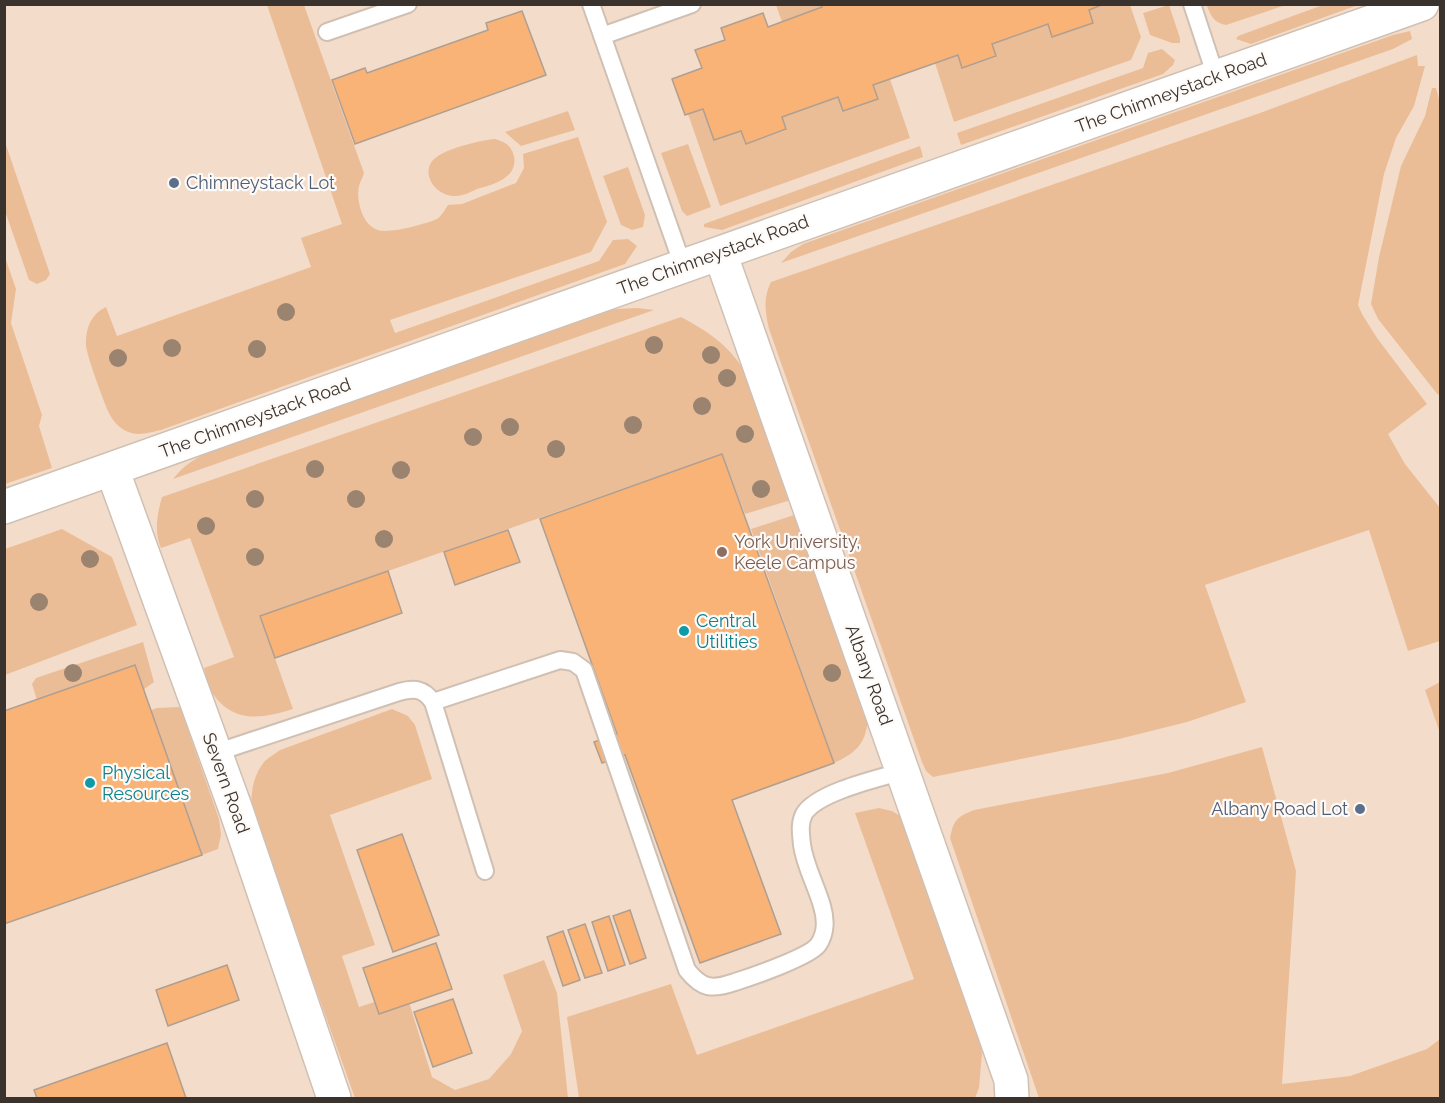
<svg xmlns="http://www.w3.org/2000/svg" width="1445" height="1103" viewBox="0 0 1445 1103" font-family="Raleway,sans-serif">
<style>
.built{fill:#f3ddca}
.green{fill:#ebbd97}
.building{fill:#f9b376;stroke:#af9f92;stroke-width:1.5}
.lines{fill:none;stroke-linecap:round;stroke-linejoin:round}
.lane-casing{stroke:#d0c0b3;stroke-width:20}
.street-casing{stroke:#d0c0b3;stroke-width:36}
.lane{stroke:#fff;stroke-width:16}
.street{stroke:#fff;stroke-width:33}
.tree{fill:#9a836f}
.service-dot{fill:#5c6f8a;stroke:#fefaf7;stroke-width:2}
.education-dot{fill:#8d6e63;stroke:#fefaf7;stroke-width:2}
.culture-dot{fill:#0f9aa8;stroke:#fefaf7;stroke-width:2}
.labels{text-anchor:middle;stroke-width:4.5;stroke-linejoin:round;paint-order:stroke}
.street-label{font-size:18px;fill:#39322d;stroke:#fefaf7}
.service-label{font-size:18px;fill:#4e5e75;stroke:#fefaf7;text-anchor:start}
.education-label{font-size:18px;fill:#785e54;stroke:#fefaf7;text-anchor:start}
.culture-label{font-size:18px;fill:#0d838f;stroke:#fefaf7;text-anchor:start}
</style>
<rect width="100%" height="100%" fill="#fbeadc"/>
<path class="built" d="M5,5h1435v1093h-1435z"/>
<path class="green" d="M1210,4h76v1l-60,20c-12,-2 -15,-9 -19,-19z
M267,5h37l60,168c-1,4 -4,9 -5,13 -3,14 3,39 19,44 11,4 48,-6 59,-11 5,-3 8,-10 11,-14l14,-1 54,-21 8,-15 -1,-14 55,-17 29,85 -16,30 -201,68 5,13 204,-72 14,-21 15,-1 9,7 -12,18 -464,166c-12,3 -25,7 -37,0 -6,-4 -12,-10 -15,-17 -5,-10 -22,-57 -23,-67 -1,-17 5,-32 20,-39l11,29 194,-69 -10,-29 41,-14z
M776,5h45l1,2 -40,15z
M1104,5h26l11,32 -10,23 -177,62 -19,-59 23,-8 5,13 33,-11 -4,-13 56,-20 5,13 40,-14 -4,-13z
M1169,5l11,33v5h-8l-22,-8 -7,-22z
M1323,5h35l-107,39 -15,-5 2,-3z
M1410,31l2,8 -19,10 -612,214 10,-11 12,-8 590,-209z
M1162,49l13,11 -2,5 -10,9 -202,71 -4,-12 186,-65 5,-15z
M1417,55l1,11h7l-11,40 -18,32 -12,36 -26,131 4,9 15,24 50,66 -39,30 17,30 35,44v133l-32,10 -39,-121 -164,55 41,117 -59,20 -68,17 -186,38 -7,-6 -4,-9 -153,-433c-4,-17 -6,-32 2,-47l489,-169z
M890,79l20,59 -190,68 -32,-92 15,-5 11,31 27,-9 5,13 40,-14 -4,-13 56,-20 5,14 34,-12 -4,-14z
M1432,88h4l4,15v290l-2,2 -60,-76 -7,-15 8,-47 22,-91 24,-50z
M568,111l7,19 -54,16 -16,-14z
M495,139c10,3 16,6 19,17 4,22 -20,28 -37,33 -6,3 -14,7 -21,7 -22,1 -39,-27 -18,-40 12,-8 43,-16 57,-17z
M5,142l45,132 -4,6 -9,4 -8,-4 -24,-69z
M688,144l23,63 -24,9 -5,-5 -21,-58z
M920,146l3,11 -201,73 -18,-3v-3z
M628,167l17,48 -2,12 -11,3 -11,-5 -18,-49z
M5,257l11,32 -5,34 31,92 -3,11 13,42 -47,16z
M638,308l16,2 -481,169c10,-13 21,-20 36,-27l389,-138 17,-5z
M681,317c28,15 46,27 63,53l47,130 -46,14 -23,-60 -462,162 33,93c-32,10 -61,15 -82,-18 -4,-7 -5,-16 -7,-23l30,-11 -44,-119 -29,10c-7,-16 -4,-34 1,-51z
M797,514l71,201c-1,27 -10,37 -34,48l-83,-234z
M62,529l50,28 25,68 -132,50v-126z
M143,642l11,40 -11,8 -9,-25 -97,35 -5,-16 4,-6z
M1440,682v51l-15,-43z
M180,707l39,112 2,16 -3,14 -16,6 -51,-145 6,-2z
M392,709l16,7 7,9 17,54 -102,36 45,130 -33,11 17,51 47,-15 26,85 23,13 34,-11 22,-25 11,-23 -19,-56 41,-15 13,33 11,105h-213l-103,-287c-2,-16 1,-37 13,-50 4,-4 11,-8 15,-11z
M1262,747l34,124 -14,213 68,-8 77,-27 13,-10v59h-401l-89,-260c4,-19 7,-21 24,-28l194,-37z
M879,808l13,3 10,6 71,194 9,42 -3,35 -4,10h-396l-12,-81 104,-33 26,71 217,-76 -59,-166z"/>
<path class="building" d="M821,4h283l-15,6 4,13 -41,14 -4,-13 -56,20 4,12 -34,12 -4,-13 -85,30 5,14 -35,12 -5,-14 -56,20 4,12 -40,15 -5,-13 -27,9 -11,-31 -18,6 -13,-36 30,-11 -7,-18 30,-10 -4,-12 42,-15 5,14 54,-20z
M522,11l24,64 -191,69 -23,-64 33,-12 2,5 121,-43 -2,-7z
M722,454l112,309 -102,37 49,134 -81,29 -75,-208 -23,8 -8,-21 23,-8 -77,-215z
M508,530l12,32 -65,23 -11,-33z
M388,571l14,42 -127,45 -15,-42z
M135,665l67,190 -198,69v-213z
M402,834l37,101 -46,17 -36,-102z
M630,910l16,48 -16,6 -17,-48z
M609,916l16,49 -17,6 -16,-49z
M585,924l17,49 -17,5 -17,-48z
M563,931l17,49 -17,6 -16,-49z
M436,943l16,46 -73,25 -16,-46z
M227,965l12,35 -71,26 -12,-36z
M453,999l19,54 -39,14 -19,-55z
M167,1043l19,55h-149l-3,-8z"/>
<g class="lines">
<g class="lane-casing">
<path id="lane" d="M591,4l92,262
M1192,4l24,73
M327,32l81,-28
M602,36l90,-32
M433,702l127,-42 13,2 11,8 103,300c15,19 25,20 48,12 16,-5 74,-25 83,-37 8,-11 8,-26 4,-39 -6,-21 -17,-40 -20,-61 -1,-11 -3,-21 2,-31 13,-22 76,-36 100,-43
M215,753l184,-61c15,-4 24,-4 34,10l52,169"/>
</g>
<g class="street-casing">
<path id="street" d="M720,253l291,827 1,18
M112,469l124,341 98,288
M4,507l1418,-503"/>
</g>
<use href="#lane" class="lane"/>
<use href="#street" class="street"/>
</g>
<g class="tree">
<circle cx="286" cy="312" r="9"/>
<circle cx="654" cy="345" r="9"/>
<circle cx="172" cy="348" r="9"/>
<circle cx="257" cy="349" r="9"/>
<circle cx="711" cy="355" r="9"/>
<circle cx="118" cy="358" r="9"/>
<circle cx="727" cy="378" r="9"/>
<circle cx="702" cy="406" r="9"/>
<circle cx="633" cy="425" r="9"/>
<circle cx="510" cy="427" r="9"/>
<circle cx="745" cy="434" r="9"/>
<circle cx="473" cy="437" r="9"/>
<circle cx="556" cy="449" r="9"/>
<circle cx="315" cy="469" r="9"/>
<circle cx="401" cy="470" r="9"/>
<circle cx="761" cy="489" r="9"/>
<circle cx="255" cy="499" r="9"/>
<circle cx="356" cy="499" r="9"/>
<circle cx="206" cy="526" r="9"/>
<circle cx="384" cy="539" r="9"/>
<circle cx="255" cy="557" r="9"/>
<circle cx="90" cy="559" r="9"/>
<circle cx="39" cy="602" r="9"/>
<circle cx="73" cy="673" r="9"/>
<circle cx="832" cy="673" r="9"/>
</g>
<g class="service-dot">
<circle cx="174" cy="183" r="6"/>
<circle cx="1360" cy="809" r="6"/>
</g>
<circle class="education-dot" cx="722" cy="552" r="6"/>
<g class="culture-dot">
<circle cx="684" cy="631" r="6"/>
<circle cx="90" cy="783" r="6"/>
</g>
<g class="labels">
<g class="street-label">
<text transform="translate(1171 93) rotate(-20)" y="6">The Chimneystack Road</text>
<text transform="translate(713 255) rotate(-20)" y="6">The Chimneystack Road</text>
<text transform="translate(255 418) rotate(-20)" y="6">The Chimneystack Road</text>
<text transform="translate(869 675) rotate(70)" y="6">Albany Road</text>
<text transform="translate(226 783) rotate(70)" y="6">Severn Road</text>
</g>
<g class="service-label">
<text x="186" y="189">Chimneystack Lot</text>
<text x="1348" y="815" text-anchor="end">Albany Road Lot</text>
</g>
<g class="education-label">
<text x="734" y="548">York University,<tspan x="734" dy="21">Keele Campus</tspan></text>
</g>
<g class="culture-label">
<text x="696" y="627">Central<tspan x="696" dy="21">Utilities</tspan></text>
<text x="102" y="779">Physical<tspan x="102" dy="21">Resources</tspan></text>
</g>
</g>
<rect width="1445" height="1103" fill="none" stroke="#39322d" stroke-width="12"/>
</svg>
